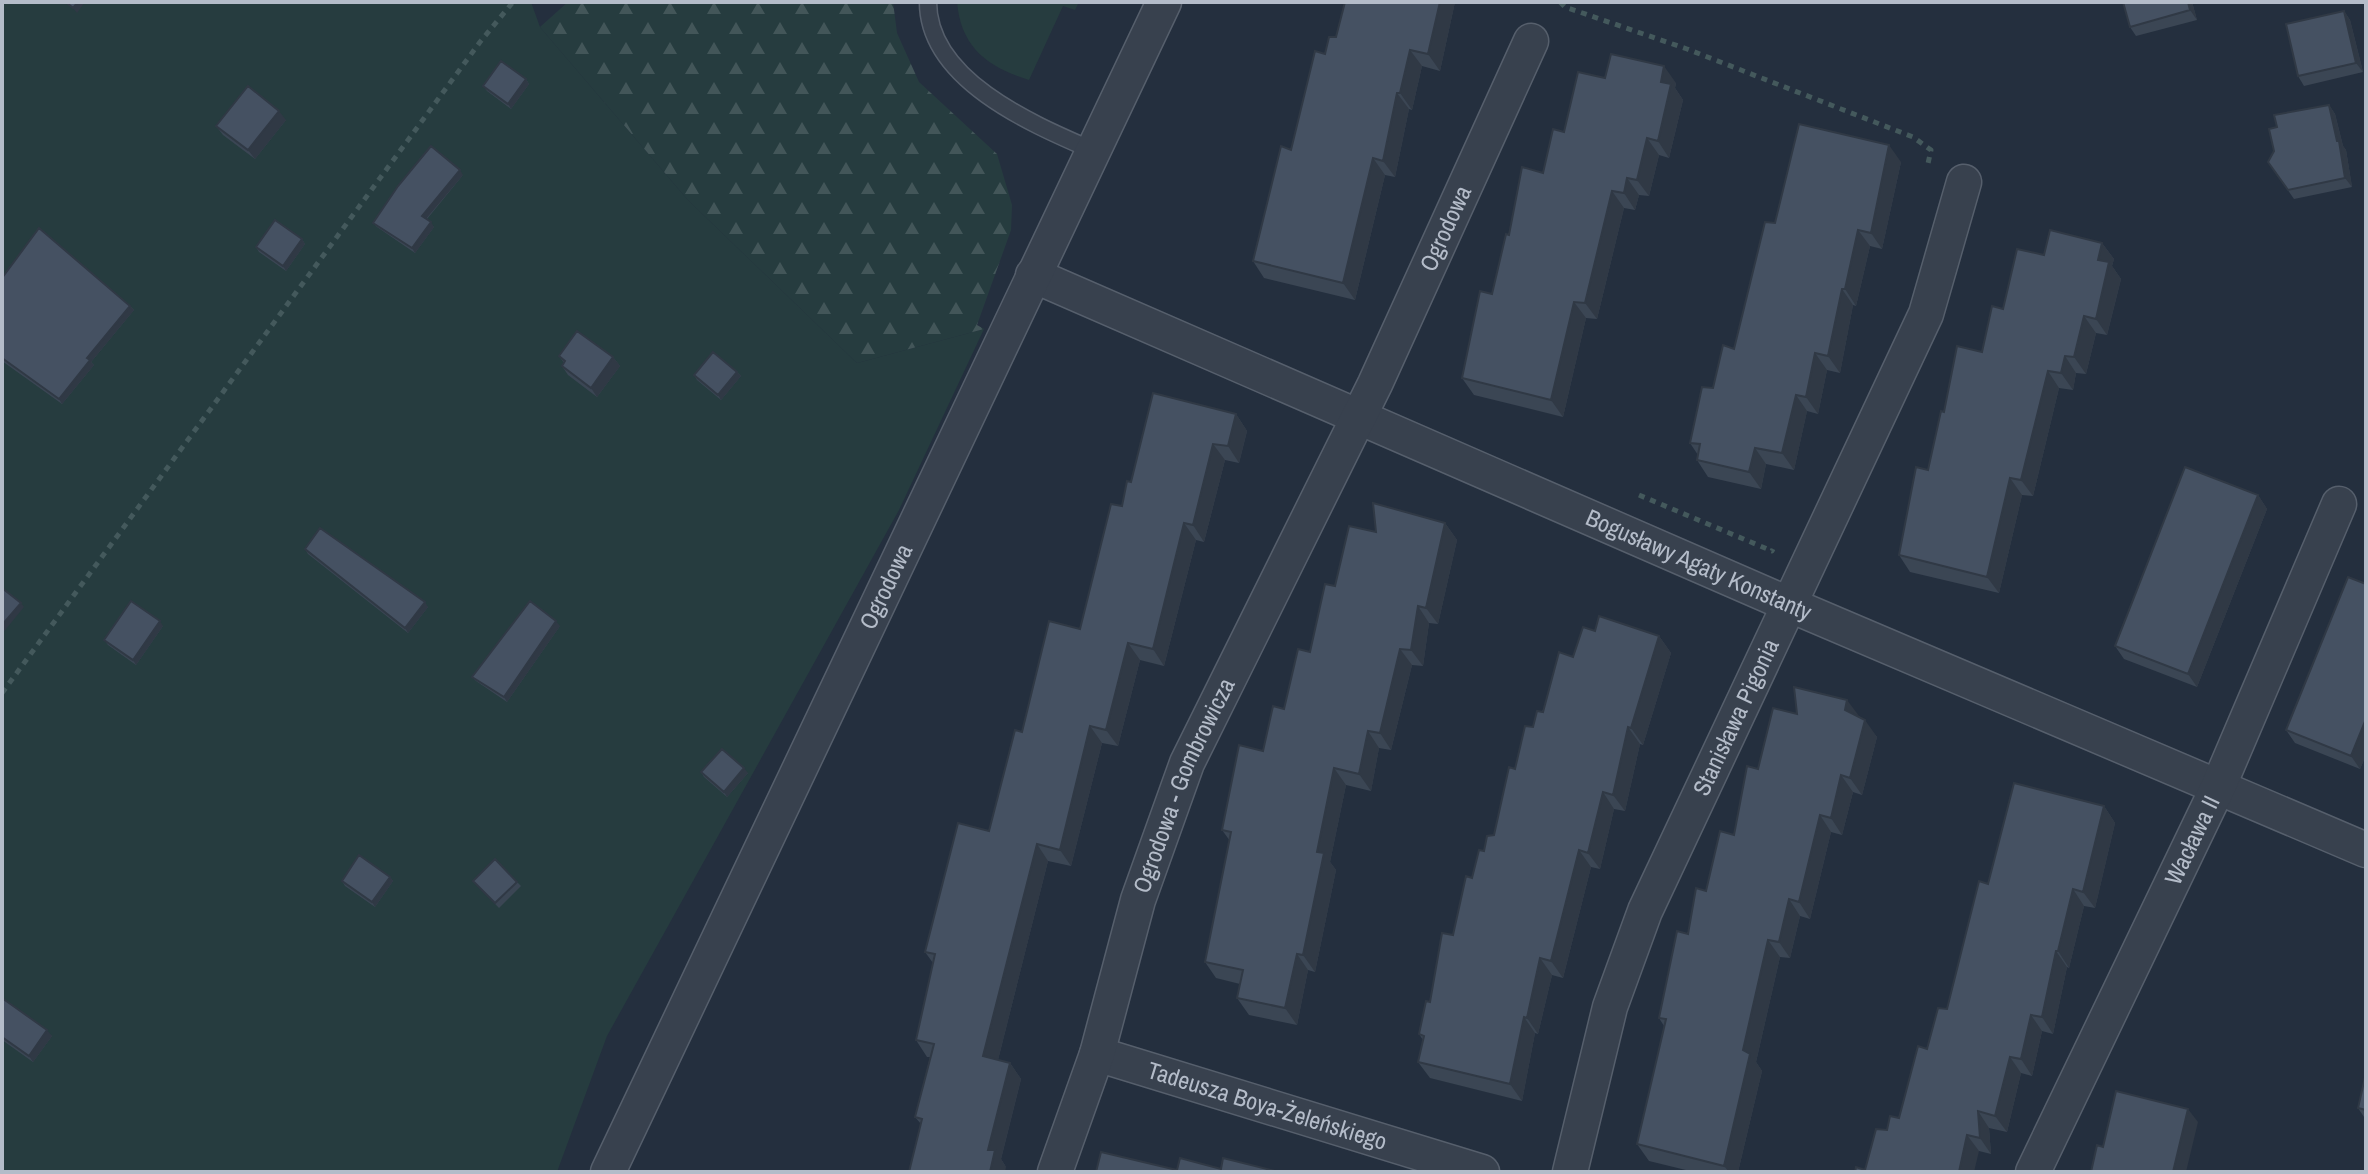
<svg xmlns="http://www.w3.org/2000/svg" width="2368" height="1174" viewBox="0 0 2368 1174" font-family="'Archivo Narrow',sans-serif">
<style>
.green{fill:#263c3f}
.forest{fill:url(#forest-firs)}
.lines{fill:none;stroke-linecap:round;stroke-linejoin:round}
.lane-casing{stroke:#565f6c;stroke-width:19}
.street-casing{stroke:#565f6c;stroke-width:37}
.path{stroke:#44595c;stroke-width:5;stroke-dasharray:6 6;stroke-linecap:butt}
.lane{stroke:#38414e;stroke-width:16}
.street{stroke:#38414e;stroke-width:34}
.wall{fill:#3b4654}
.shaded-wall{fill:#303945}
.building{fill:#455162;stroke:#303945;stroke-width:2}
.labels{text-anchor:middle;stroke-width:6;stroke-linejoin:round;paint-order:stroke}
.street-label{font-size:24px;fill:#b4bcc9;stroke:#1d2633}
</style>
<defs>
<pattern id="forest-firs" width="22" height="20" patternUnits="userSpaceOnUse" patternTransform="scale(2)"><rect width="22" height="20" fill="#263c3f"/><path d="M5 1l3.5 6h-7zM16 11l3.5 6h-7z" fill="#435659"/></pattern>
</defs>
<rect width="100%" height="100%" fill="#242f3e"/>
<path class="green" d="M2,2h529l9,25 148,173 169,163 127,-34 -85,181 -292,526 -50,136h-555z
M957,2h122l-4,8 -12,-4 -34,74c-41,-13 -68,-32 -72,-78z"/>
<path class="forest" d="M568,2h325l4,31 22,49 78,72 15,51 -1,25 -34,95 7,4 -127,34 -169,-163 -148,-173z"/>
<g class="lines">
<g class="lane-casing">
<path id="lane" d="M928,2c0,78 104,122 164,148"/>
</g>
<g class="street-casing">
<g id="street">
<path id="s1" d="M1033,275l755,329 578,246"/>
<path id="s2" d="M1097,1054l385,118"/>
<path id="s3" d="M608,1172l556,-1170"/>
<path id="s4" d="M1055,1172l42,-118 41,-154 49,-137 188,-379 156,-343"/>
<path id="s5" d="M1570,1172l40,-165 35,-96 281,-597 38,-132"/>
<path id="s6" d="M2033,1172l186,-387 120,-281"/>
</g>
</g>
<path class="path" d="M1560,2l5,5 122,42 226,88 18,13 -4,18
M1639,495l133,56 1,-2
M2,693l478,-651 33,-40"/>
<use href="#lane" class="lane"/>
<use href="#street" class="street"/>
</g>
<path class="wall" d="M1345,2h110l-15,69 -18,-5 -10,44 -3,-1 -14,68 -10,-2 -30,125 -91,-22 -11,-17 72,-207 11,-17z
M2192,2l5,18 -61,16 -6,-9z
M2344,11l6,9 13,52 -59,14 -6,-10z
M1605,78l71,5 -1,5 8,12 -14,58 -10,-3 -10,41 -10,-1 -4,15 -11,-2 -27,111 -11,-1 -23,99 -89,-22 -12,-17 30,-84 17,-59 34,-62 21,-41z
M526,79l3,5 -18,25 -24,-18 -4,-5z
M2329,105l6,9 8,32 3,4 6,37 -58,12 -26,-37 6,-11 3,-24z
M286,120l-31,39 -32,-24 -7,-9z
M1901,162l-19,87 -12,-3 -14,60 -3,-1 -13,68 -13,-3 -9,44 -11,-3 -13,59 -28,-6 -5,25 -53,-12 -11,-17 1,-5 -8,-12 23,-55 21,-39 41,-126z
M463,175l-36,44 7,8 -19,26 -38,-26 -4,-4z
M302,239l3,5 -19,27 -27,-19 -3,-5z
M2102,243l12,16 -2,7 9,13 -14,56 -11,-2 -10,41 -10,-1 -3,17 -14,-2 -26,108 -11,-1 -23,98 -89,-21 -11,-17 29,-85 16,-58 38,-60 21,-43 41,-54z
M2,278l128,28 4,4 -43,52 3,3 -32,39 -60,-43z
M559,356l54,1 7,9 -23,31 -29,-22 -6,-9 2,-3z
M737,372l4,4 -20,24 -24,-20 -3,-5z
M1236,414l11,17 -8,32 -14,-3 -21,82 -8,-2 -32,126 -24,-6 -22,86 -16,-3 -31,123 -23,-5 -50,199 12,3 11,16 -20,80 5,8 -85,-43 -6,-7 15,-60h-3l-11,-17 17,-77 -8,-11 64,-121 33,-99 58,-103 42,-123 9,-24z
M2258,495l9,14 -70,178 -73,-28 -9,-13z
M1445,523l12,17 -19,84 -9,-1 -6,43 -11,-1 -21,85 -12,-2 -8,43 -25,-6 -16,77 6,8 -21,102 -7,-2 -11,55 -48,-10 -12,-17 3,-14 -24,-6 -11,-16 25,-121 -8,-11 62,-121 26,-57 25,-66 41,-54z
M305,549l123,58 -20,26 -100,-79z
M2366,584v171l-6,14 -65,-26 -9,-13z
M163,626l-27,39 -28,-20 -4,-5z
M560,626l-53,76 -31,-21 -4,-4z
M1595,631l64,5 12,17 -28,92 -3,-1 -15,67 -11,-2 -14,60 -9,-2 -28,111 -11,-3 -14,59 -3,-1 -13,68 -92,-23 -12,-16 5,-22 -4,-6 53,-156 12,-27 10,-16 21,-66 18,-42 40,-70z
M1797,714l62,2 18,21 -15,58 -9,-3 -11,43 -11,-3 -21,87 -10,-3 -10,42 -10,-1 -24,105 6,9 -24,101h-44l-45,-11 -12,-17 27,-118 -5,-8 29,-84 18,-43 28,-56 24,-66z
M701,772l47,1 -21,24 -23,-20z
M2104,806l11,17 -20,85 -11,-2 -15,62 -2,-1 -14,67 -11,-3 -10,45 -11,-3 -14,59 -18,-4 2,26 -12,-3 -114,19 22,-40 12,-12 28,-69 20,-40 41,-125z
M390,877l3,4 -18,26 -30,-21 -3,-5z
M473,881l44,1 4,4 -22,22z
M2,998l50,38 -19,26 -31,-22z
M2366,1073v47l-8,-12z"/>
<path class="shaded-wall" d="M78,2h7l-8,11 -4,-5z
M1440,2h15l-15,69 -12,-17z
M2188,2h4l5,18 -7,-10z
M2344,11l6,9 13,52 -7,-9z
M1410,50l12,16 -10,44 -12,-17z
M1664,66l12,17 -1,5 8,12 -14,58 -11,-17 3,-59z
M526,79l3,5 -18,25 -3,-5z
M1397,93l12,16 -14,68 -12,-16z
M2329,105l6,9 8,32 3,4 6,37 -7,-9z
M279,111l7,9 -31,39 -7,-9z
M1647,138l12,17 -10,41 -12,-16z
M1889,145l12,17 -19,87 -11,-16z
M1373,158l12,17 -30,125 -12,-17z
M460,170l3,5 -38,45 -3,-4z
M1627,178l12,17 -4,15 -11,-17z
M1612,191l12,17 -27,111 -12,-16z
M431,222l3,5 -19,26 -3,-5z
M1858,230l12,16 -14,60 -11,-17z
M302,239l3,5 -19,27 -3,-5z
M2102,243l12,16 -2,7 9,13 -14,56 -11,-16 2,-59z
M1842,289l11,16 -13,68 -12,-17z
M1574,302l12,16 -23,99 -12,-17z
M130,306l4,4 -43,52 3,3 -32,39 -3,-5 28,-41z
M2084,316l12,17 -10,41 -12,-17z
M1815,353l12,17 -9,44 -12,-17z
M2065,356l11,17 -3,17 -12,-17z
M613,357l7,9 -23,31 -6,-9z
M2048,371l11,17 -26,108 -12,-16z
M737,372l4,4 -20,24 -3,-5z
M1796,395l11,16 -13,59 -12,-17z
M1236,414l11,17 -8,32 -11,-17z
M1213,444l12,16 -21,82 -11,-17z
M1755,448l11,16 -5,25 -12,-17z
M2010,478l12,17 -23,98 -12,-16z
M2258,495l9,14 -70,178 -9,-13z
M1184,523l12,17 -32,126 -11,-17z
M1445,523l12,17 -19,84 -12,-16z
M425,602l3,5 -20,26 -3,-5z
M21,603l3,4 -22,27v-9z
M1418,606l11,17 -6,43 -12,-16z
M160,621l3,5 -27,39 -3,-5z
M556,621l4,5 -53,76 -3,-5z
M1659,636l12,17 -28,92 -12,-17z
M1128,643l12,17 -22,86 -12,-16z
M1400,649l12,16 -21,85 -11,-17z
M1847,700l12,16 -14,-6z
M2366,719v36l-6,14 -9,-13z
M1865,720l12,17 -15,58 -12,-17z
M1090,726l12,17 -31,123 -11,-16z
M1628,727l12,17 -15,67 -12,-16z
M1368,731l11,17 -8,43 -12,-17z
M744,768l4,5 -21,24 -3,-5z
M1334,768l12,17 -16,77 6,8 -21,102 -12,-17 14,-103z
M1841,775l12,17 -11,43 -11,-17z
M1603,792l11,17 -14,60 -12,-16z
M2104,806l11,17 -20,85 -12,-16z
M1820,815l11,17 -21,87 -11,-17z
M1037,844l11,17 -53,211 -12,-16z
M1579,850l12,17 -28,111 -12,-17z
M390,877l3,4 -18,26 -3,-5z
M2073,889l11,17 -15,62 -11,-17z
M1789,899l11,17 -10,42 -11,-16z
M1768,940l12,17 -24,105 6,9 -24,101h-9l-5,-6 19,-116z
M2056,951l11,16 -14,67 -11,-17z
M1297,954l11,16 -11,55 -12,-17z
M1540,958l12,17 -14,59 -11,-16z
M2031,1015l11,16 -10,45 -11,-17z
M1524,1017l11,16 -13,68 -12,-17z
M47,1030l5,6 -19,26 -4,-6z
M2010,1057l11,16 -14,59 -12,-16z
M1010,1063l11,16 -20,80 5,8 -1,5h-15l-2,-22z
M2188,1109l10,13 -12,50h-13z
M1978,1111l11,17 2,26 -11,-16z
M1967,1135l12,16 -5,21h-15z"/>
<path class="building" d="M66,2h12l-5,6z
M1345,2h95l-12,52 -18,-4 -10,43h-3l-14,68 -10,-3 -30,125 -90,-22 28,-115 10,4 24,-99 10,3 4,-17h7z
M2123,2h65l2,8 -60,17z
M2344,11l12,52 -58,13 -12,-52z
M1611,54l53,12 -3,16 10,2 -13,57 -11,-3 -10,42 -10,-2 -3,15 -12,-2 -27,112 -11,-1 -23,98 -89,-22 18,-87 12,3 14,-60 3,1 13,-68 21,6 10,-44 11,3 14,-60 27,6z
M501,61l25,18 -18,25 -25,-18z
M248,86l31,25 -31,39 -32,-24z
M2329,105l8,36h2l6,37 -57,12 -20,-28 6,-11 -5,-22 8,-2 -3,-12z
M1799,124l90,21 -18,88 -13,-3 -13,59h-3l-14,67 -13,-3 -9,44 -10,-2 -14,58 -27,-5 -6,24 -52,-12 3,-16 -10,-1 12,-56 11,1 10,-43 11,4 31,-127 10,1z
M431,146l29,24 -38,46 9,6 -19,26 -39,-25 25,-37z
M275,220l27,19 -19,27 -27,-19z
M39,228l91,78 -43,52 3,2 -31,39 -57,-41v-80z
M2050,230l52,13 -4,17 11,2 -13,57 -12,-3 -10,41 -9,-1 -4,17 -13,-2 -27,109 -11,-2 -23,99 -88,-22 17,-88 12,3 13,-59 3,1 13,-66 25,6 10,-46 11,3 14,-60 27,6z
M577,331l36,26 -22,31 -29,-22 3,-5 -6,-5z
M713,352l24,20 -19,23 -24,-20z
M1153,393l83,21 -8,32 -15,-2 -20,81 -9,-2 -31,126 -25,-6 -22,87 -16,-4 -30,124 -23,-6 -54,212 27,7 -22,87h7l-5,22h-81l13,-53 -7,-2 19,-73 -18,-4 19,-86 -10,-2 33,-129 31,8 26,-101 7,2 27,-111 31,8 31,-125 11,2 5,-25 4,1z
M2185,467l73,28 -70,179 -73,-28z
M1373,503l72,20 -19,85 -8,-2 -7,44 -11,-1 -20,84 -12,-2 -9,43 -25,-6 -17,84 7,1 -21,102 -6,-1 -12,54 -48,-10 6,-28 -38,-8 26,-130 -9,-2 17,-85 24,6 10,-45 11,3 14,-60 12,3 15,-68 10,2 14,-60 27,6z
M320,528l105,74 -20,26 -100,-79z
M2348,577l18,7v135l-15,37 -65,-26z
M2,588l19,15 -19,22z
M131,601l29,20 -27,39 -29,-20z
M530,601l26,20 -52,76 -32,-20z
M1599,616l60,20 -28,92 -3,-1 -15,68 -10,-3 -15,61 -9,-3 -28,111 -11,-3 -13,60 -3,-1 -14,67 -92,-22 6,-26 -5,-2 7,-33 4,1 12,-69 11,2 13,-59 6,2 7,-28 5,1 3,-15 7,-1 15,-68 6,2 10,-43 8,1 4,-16 6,1 16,-60 14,5 10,-30 12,4z
M1794,687l53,13 -2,10 20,10 -15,58 -9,-3 -10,43 -11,-3 -21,87 -10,-3 -10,43 -11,-2 -25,110 7,4 -26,112 -87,-22 29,-125 -7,-1 18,-87 11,3 8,-46 10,3 14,-60 14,4 13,-69 11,3 15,-61 24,6z
M722,749l22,19 -20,24 -23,-20z
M2014,783l90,23 -21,86 -10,-3 -15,62h-2l-14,66 -11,-2 -10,44 -11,-2 -15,59 -17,-5 2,27 -13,-3 -8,37h-104l1,-5 9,3 11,-41 11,1 3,-14 9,2 19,-72 9,3 11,-41 9,1 32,-128 9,3z
M359,855l31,22 -18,25 -30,-21z
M495,859l22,23 -22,21 -22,-22z
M2,998l45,32 -18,26 -27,-19z
M2366,1073v37l-8,-2z
M2116,1091l72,18 -15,63h-82l6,-27 6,2z
M1101,1152l76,18 3,-12 41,11 2,-11 56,14h-183z"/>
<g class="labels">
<g class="street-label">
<text dy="8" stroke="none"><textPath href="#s4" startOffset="1024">Ogrodowa</textPath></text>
<text dy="8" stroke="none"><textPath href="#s1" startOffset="726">Bogusławy Agaty Konstanty</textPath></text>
<text dy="8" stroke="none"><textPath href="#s3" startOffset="648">Ogrodowa</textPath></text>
<text dy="8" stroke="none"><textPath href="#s5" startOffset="486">Stanisława Pigonia</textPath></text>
<text dy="8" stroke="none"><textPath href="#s4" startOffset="408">Ogrodowa - Gombrowicza</textPath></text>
<text dy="8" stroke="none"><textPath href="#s6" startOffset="368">Wacława II</textPath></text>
<text dy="8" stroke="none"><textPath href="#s2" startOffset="178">Tadeusza Boya-Żeleńskiego</textPath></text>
</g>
</g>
<rect width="2368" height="1174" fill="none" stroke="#b4bcc9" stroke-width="8"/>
</svg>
